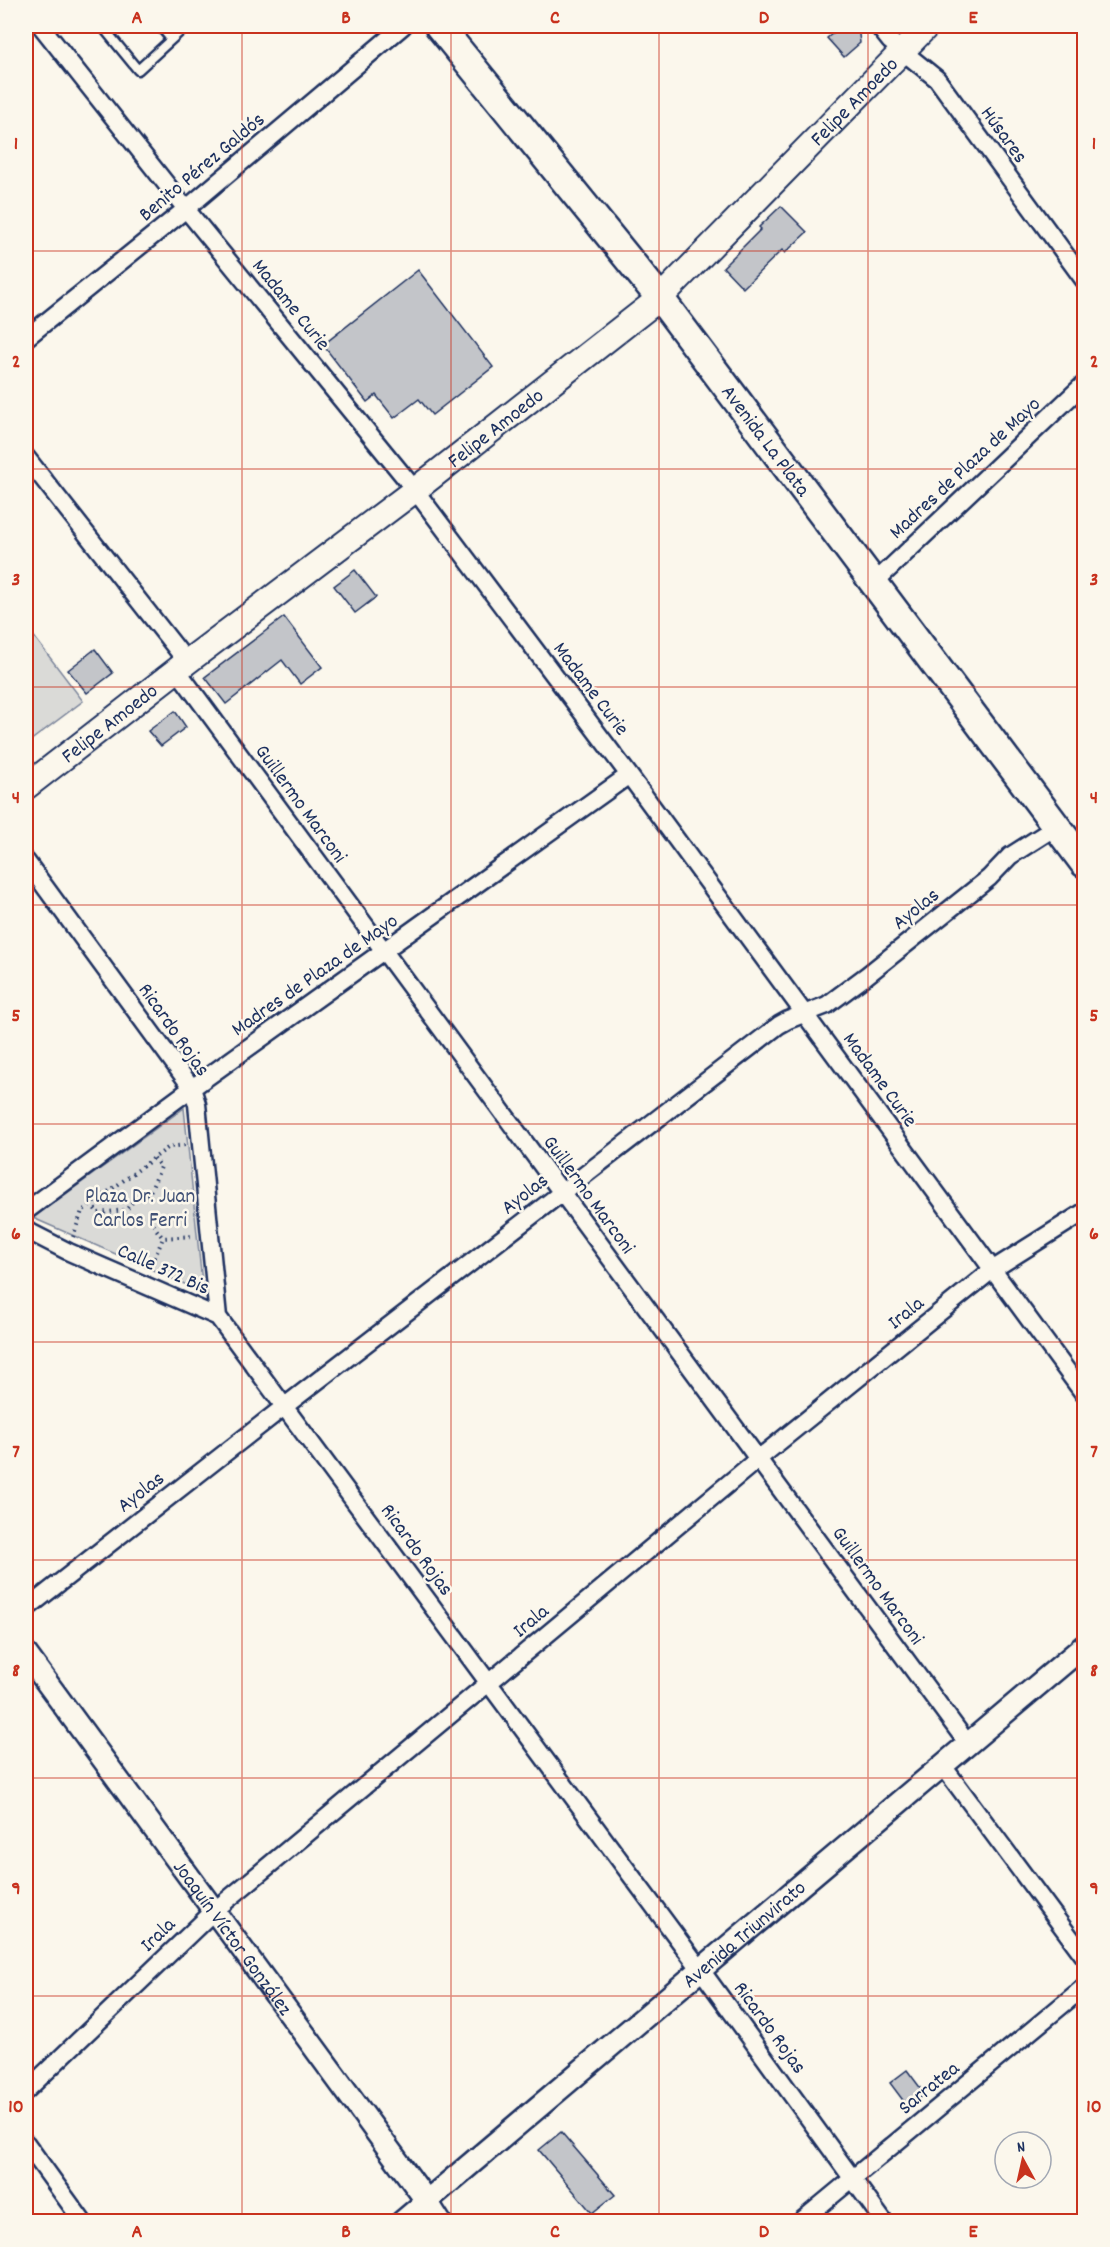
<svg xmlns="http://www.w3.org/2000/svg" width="1110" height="2247" viewBox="0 0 1110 2247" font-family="Dekko,sans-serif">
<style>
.green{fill:#dadad7;stroke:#7a849a;stroke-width:1.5}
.building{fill:#c3c5c9;stroke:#1b2f5e;stroke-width:1.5}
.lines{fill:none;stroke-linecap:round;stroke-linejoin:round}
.service-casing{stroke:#1b2f5e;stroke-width:13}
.minor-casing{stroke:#1b2f5e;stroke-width:21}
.tertiary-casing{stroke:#1b2f5e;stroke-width:26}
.secondary-casing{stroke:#1b2f5e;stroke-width:28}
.primary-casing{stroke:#1b2f5e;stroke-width:32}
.path{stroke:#1b2f5e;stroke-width:4;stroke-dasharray:1.5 4.5;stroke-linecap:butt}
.service{stroke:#fbf7ec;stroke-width:8}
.minor{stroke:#fbf7ec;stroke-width:16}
.tertiary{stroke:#fbf7ec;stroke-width:21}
.secondary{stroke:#fbf7ec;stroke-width:24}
.primary{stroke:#fbf7ec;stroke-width:27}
.grid{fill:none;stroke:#c8321e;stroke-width:1.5;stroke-opacity:0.55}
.labels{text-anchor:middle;stroke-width:5;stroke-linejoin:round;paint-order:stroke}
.street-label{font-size:21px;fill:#1b2f5e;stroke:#fbf7ec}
.park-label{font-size:21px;fill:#415176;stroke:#fbf7ec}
.neatline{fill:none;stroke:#c8321e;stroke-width:2}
.grid-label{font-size:20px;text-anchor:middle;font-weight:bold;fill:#c8321e}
</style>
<rect width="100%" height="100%" fill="#fbf7ec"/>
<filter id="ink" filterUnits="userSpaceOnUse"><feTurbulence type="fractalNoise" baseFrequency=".0167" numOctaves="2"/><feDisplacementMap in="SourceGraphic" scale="12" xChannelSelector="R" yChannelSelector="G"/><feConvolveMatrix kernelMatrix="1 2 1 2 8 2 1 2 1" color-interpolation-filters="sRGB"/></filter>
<g filter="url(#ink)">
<path class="green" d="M26,626l57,75 -57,43z
M184,1108l19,184 -170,-74z"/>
<path class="building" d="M842,26h16l2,17 -16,14 -17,-19z
M781,206l26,26 -22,21 -3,-3 -39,38 -20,-21 38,-38 -2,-2z
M418,270l75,97 -61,48 -13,-16 -25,19 -18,-23 -9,7 -44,-57z
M355,570l21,27 -21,16 -21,-27z
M284,617l38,50 -22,17 -18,-24 -56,44 -21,-27z
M95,649l18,24 -26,20 -19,-23z
M175,711l11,16 -25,19 -13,-15z
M907,2070l18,24 -17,13 -18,-24z
M561,2132l54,63 -23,18 -53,-63z"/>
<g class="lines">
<g class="service-casing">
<path id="service" d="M102,26l36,44 48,-44
M160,26l11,13"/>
</g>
<g class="minor-casing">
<path id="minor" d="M41,26l145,183 229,281 214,285 455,619
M878,26l12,15 47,38 147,201
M26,338l160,-129 217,-183
M26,457l161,205
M874,583l210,-199
M177,670l791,1074
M26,861l166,227 5,16 21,213 483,653 183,252
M26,1211l166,-123 437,-313
M26,1230l43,22 149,65
M26,1609l259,-203 494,-381 9,-5 39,-15 39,-29 123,-98 21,-22 47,-30
M943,1766l141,190
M26,2091l188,-180 544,-452 234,-189 92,-58
M26,2143l57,79
M800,2222l284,-235"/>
</g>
<g class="tertiary-casing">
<g id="tertiary">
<path id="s1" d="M26,1654l400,546 14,22"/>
<path id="s2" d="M402,2222l682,-576"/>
</g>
</g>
<g class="secondary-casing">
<g id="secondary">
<path id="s3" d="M26,787l161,-125 228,-172 245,-192 267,-272"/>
</g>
</g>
<g class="primary-casing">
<g id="primary">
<path id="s4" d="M439,26l221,272 424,565"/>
</g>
</g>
<path class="path" d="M91,1204l7,9 28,-3 9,-11 14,-5 12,-27 -7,-9
M153,1225l10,13
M73,1237l9,-26 87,-64 16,-2
M150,1269l13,-31 31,-2"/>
<use href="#service" class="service"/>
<use href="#minor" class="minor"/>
<use href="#tertiary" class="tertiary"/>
<use href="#secondary" class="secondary"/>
<use href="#primary" class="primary"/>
</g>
</g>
<path class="grid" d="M242,26v2196M451,26v2196M659,26v2196M868,26v2196M26,251h1058M26,469h1058M26,687h1058M26,905h1058M26,1124h1058M26,1342h1058M26,1560h1058M26,1778h1058M26,1996h1058"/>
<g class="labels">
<g class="street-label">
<text dy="7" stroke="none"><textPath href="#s3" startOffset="1077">Felipe Amoedo</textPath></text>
<text transform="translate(1005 134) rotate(54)" y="7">Húsares</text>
<text transform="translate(201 166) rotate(-40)" y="7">Benito Pérez Galdós</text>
<text transform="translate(292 304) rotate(51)" y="7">Madame Curie</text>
<text dy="7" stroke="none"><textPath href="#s3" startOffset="591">Felipe Amoedo</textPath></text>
<text dy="7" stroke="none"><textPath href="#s4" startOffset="528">Avenida La Plata</textPath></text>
<text transform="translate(964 467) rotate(-43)" y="7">Madres de Plaza de Mayo</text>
<text transform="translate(592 688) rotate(53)" y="7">Madame Curie</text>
<text dy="7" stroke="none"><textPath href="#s3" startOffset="105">Felipe Amoedo</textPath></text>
<text transform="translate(302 803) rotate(54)" y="7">Guillermo Marconi</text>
<text transform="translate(915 908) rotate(-39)" y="7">Ayolas</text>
<text transform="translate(314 974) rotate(-35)" y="7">Madres de Plaza de Mayo</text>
<text transform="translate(175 1029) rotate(55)" y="7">Ricardo Rojas</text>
<text transform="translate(881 1079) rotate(54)" y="7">Madame Curie</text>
<text transform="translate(524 1193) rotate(-38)" y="7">Ayolas</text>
<text transform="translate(590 1194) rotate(54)" y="7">Guillermo Marconi</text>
<text transform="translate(164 1268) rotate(24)" y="7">Calle 372 Bis</text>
<text transform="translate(905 1312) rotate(-39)" y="7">Irala</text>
<text transform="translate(140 1491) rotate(-38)" y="7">Ayolas</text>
<text transform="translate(418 1549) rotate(54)" y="7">Ricardo Rojas</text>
<text transform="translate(879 1585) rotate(54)" y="7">Guillermo Marconi</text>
<text transform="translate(530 1620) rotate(-40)" y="7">Irala</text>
<text transform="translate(157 1934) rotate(-44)" y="7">Irala</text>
<text dy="7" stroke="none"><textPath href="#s2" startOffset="447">Avenida Triunvirato</textPath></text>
<text dy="7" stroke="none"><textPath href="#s1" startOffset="351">Joaquín Víctor González</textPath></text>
<text transform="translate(771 2027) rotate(54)" y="7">Ricardo Rojas</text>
<text transform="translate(928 2087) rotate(-39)" y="7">Sarratea</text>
</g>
<g class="park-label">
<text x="140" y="1202">Plaza Dr. Juan<tspan x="140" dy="24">Carlos Ferri</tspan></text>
</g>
</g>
<rect width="1110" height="2247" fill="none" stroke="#fbf7ec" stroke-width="66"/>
<g transform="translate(1023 2160) rotate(352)"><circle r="28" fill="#fbf7ec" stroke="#a1a7b3" stroke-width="1.5"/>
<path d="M0-4.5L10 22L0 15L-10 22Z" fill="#c8321e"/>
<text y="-9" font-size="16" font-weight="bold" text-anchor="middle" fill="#1b2f5e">N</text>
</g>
<rect x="33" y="33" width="1044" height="2181" class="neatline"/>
<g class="grid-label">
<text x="137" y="23">A</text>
<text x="346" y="23">B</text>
<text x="555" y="23">C</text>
<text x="764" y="23">D</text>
<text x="973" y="23">E</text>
<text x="16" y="149">1</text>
<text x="1094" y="149">1</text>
<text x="16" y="367">2</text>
<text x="1094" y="367">2</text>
<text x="16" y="585">3</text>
<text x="1094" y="585">3</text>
<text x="16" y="803">4</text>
<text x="1094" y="803">4</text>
<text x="16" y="1021">5</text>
<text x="1094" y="1021">5</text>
<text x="16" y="1239">6</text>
<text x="1094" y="1239">6</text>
<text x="16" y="1457">7</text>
<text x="1094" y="1457">7</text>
<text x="16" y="1676">8</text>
<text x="1094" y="1676">8</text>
<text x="16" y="1894">9</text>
<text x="1094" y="1894">9</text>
<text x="16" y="2112">10</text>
<text x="1094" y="2112">10</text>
<text x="137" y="2237">A</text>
<text x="346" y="2237">B</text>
<text x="555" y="2237">C</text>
<text x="764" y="2237">D</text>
<text x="973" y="2237">E</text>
</g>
</svg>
